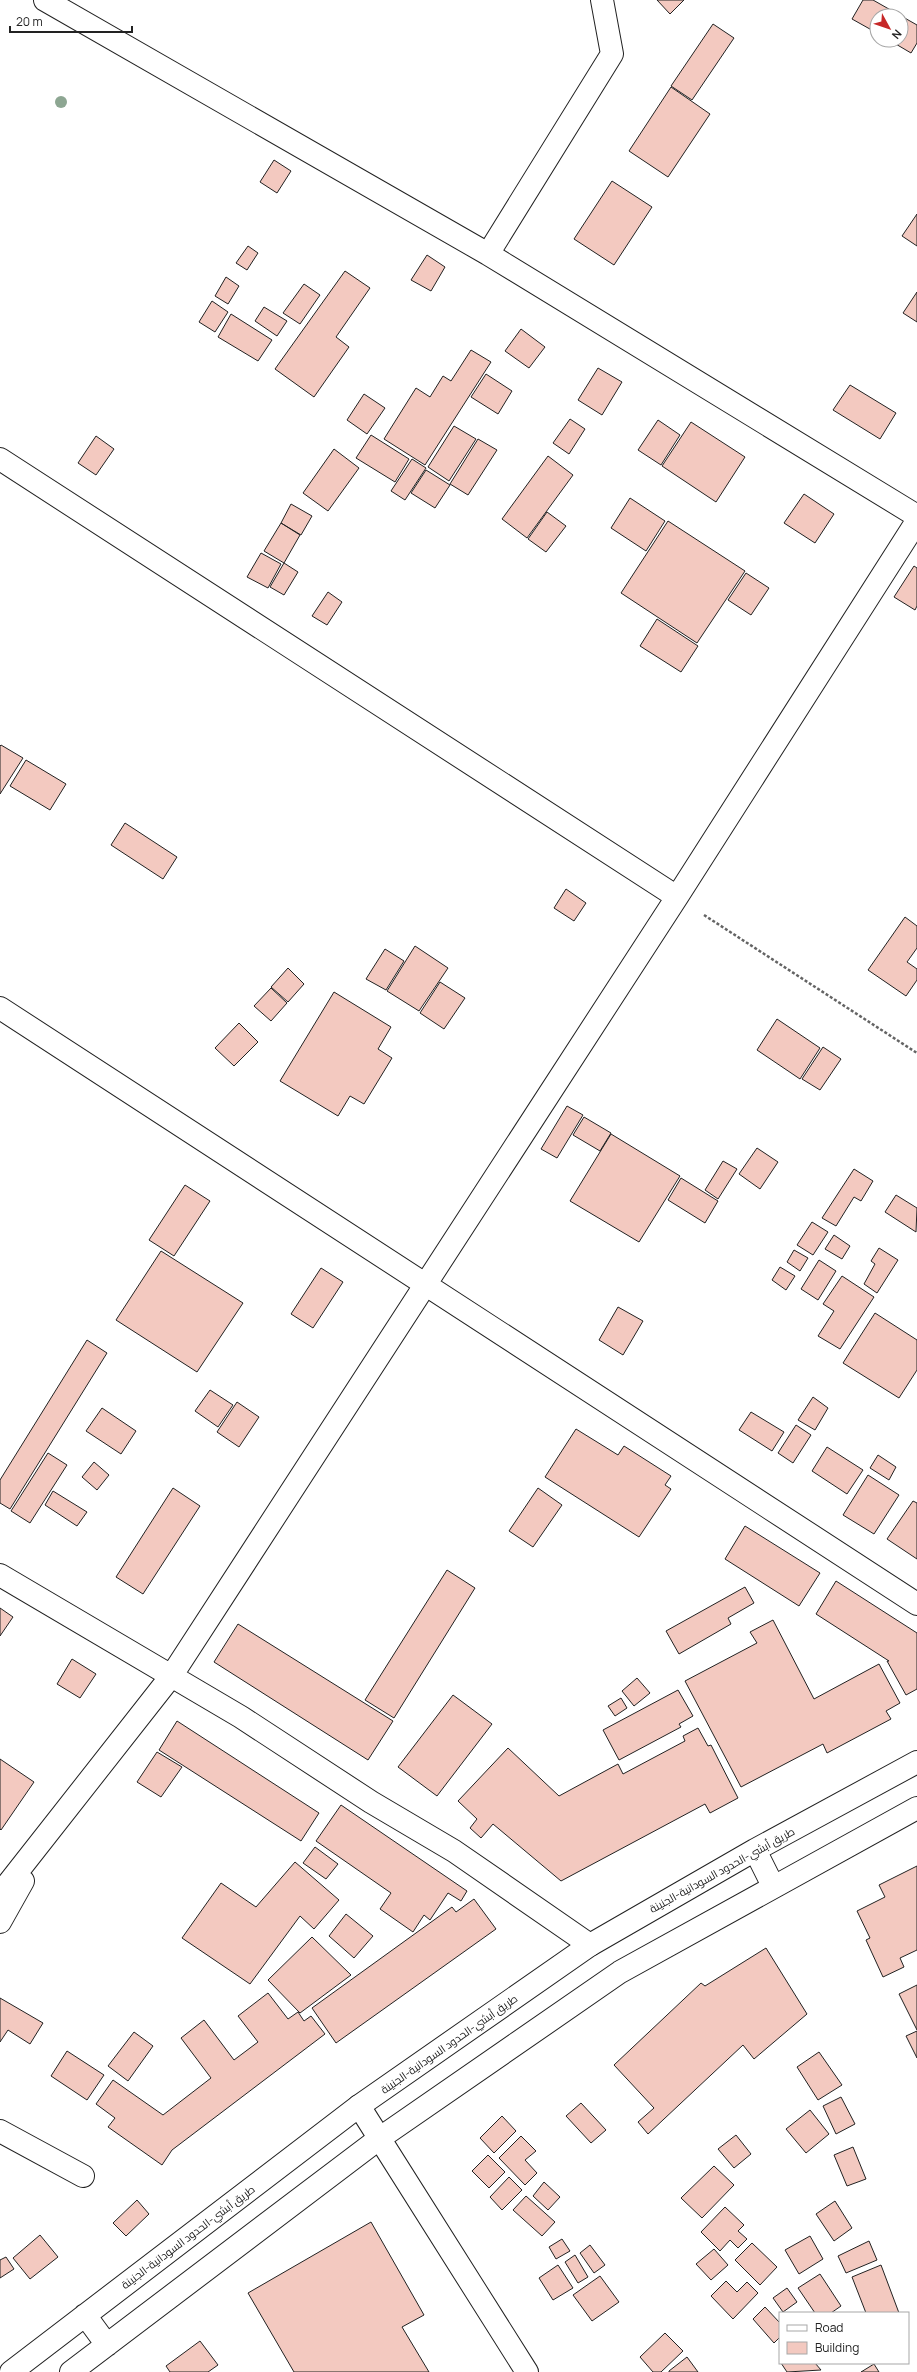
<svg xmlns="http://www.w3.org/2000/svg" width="917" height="2372" viewBox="0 0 917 2372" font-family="Manrope,Cairo,sans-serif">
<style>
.building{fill:#f3c9c0;stroke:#222}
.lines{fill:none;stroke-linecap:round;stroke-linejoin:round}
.minor-casing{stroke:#222;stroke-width:24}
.trunk-casing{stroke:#222;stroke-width:24}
.path{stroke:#646464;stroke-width:2.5;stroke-dasharray:3 2;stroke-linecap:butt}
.minor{stroke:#fff;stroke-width:22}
.trunk{stroke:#fff;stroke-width:22}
.tree{fill:#8da692}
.labels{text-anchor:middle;stroke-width:3;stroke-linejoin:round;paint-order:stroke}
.street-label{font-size:11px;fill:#222;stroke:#fff}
</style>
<rect width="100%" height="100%" fill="#fff"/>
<path class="building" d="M657,0h27l-14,14z
M863,0h10l44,25v18l-6,10 -22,-13h12v-24h-24v17l-25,-14z
M713,24l21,14 -42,62 -21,-14z
M671,87l39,27 -42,63 -39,-26z
M274,160l17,11 -14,22 -17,-11z
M612,181l40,26 -38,58 -40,-26z
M917,214v32l-15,-10z
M248,246l10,7 -11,17 -11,-7z
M427,255l18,12 -14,24 -20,-11z
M345,271l25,17 -34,49 13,10 -35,50 -39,-28z
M226,277l13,9 -11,18 -13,-8z
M304,284l16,11 -20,29 -17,-11z
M917,292v30l-14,-9z
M212,301l16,11 -13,20 -16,-10z
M264,307l23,14 -10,15 -22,-15z
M231,314l41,26 -14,21 -40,-24z
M521,329l24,18 -16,21 -24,-17z
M471,350l20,12 -66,103 -41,-26 32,-51 14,9 13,-21 8,5z
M598,368l24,14 -20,33 -24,-15z
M486,374l26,17 -14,23 -27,-17z
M850,385l46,28 -16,26 -47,-29z
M364,394l21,14 -18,26 -20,-14z
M570,419l15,10 -16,25 -16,-11z
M658,420l22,15 -19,30 -23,-15z
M691,422l54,35 -29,45 -54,-36z
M454,426l22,13 -27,42 -21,-14z
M371,435l38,24 -14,23 -39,-24z
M96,436l18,13 -18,26 -18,-12z
M478,439l19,11 -29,45 -18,-11z
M334,449l25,19 -31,43 -25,-18z
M548,456l25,19 -46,63 -25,-19z
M412,459l14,9 -21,32 -14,-9z
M426,470l24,15 -15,23 -24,-15z
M804,494l30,20 -19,29 -31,-20z
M630,498l35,23 -19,30 -35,-23z
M291,504l21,12 -11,19 -20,-12z
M547,512l19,14 -20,26 -18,-13z
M668,521l77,50 -48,72 -76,-50z
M281,523l19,12 -16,28 -20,-12z
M261,553l20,11 -13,24 -21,-11z
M284,563l14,9 -14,23 -14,-8z
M914,566l3,2v38l-2,4 -21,-13z
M746,573l23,15 -18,27 -23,-15z
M328,592l14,10 -15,23 -15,-9z
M657,619l41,27 -17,26 -41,-26z
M1,745l22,13 -23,36v-48z
M26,760l40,24 -16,26 -40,-24z
M125,823l52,34 -14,22 -52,-34z
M566,889l20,14 -12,18 -20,-13z
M905,917l12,9v22l-10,14 10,7v11l-11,16 -38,-26z
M415,946l33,22 -29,43 -32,-20z
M385,949l19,12 -18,29 -20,-11z
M288,968l16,16 -16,18 -17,-15z
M440,982l25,16 -21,31 -24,-16z
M271,988l16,15 -16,18 -17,-15z
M334,992l57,35 -13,22 14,9 -28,46 -14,-8 -12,20 -58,-35z
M777,1019l43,29 -20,31 -43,-29z
M239,1023l19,19 -24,24 -19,-18z
M823,1047l18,12 -21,31 -18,-11z
M567,1106l16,9 -26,43 -16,-9z
M584,1117l27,16 -11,18 -27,-16z
M611,1134l69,42 -41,66 -69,-41z
M757,1148l21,14 -18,27 -21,-15z
M723,1161l14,8 -19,30 -13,-9z
M854,1169l19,12 -12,20 -7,-4 -18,29 -14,-8z
M681,1178l37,23 -13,22 -37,-23z
M185,1185l25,16 -36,55 -25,-16z
M896,1195l21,13 -1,24 -31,-20z
M812,1222l16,10 -15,23 -16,-10z
M834,1235l16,11 -8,13 -17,-10z
M879,1248l19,12 -21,33 -13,-9 11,-20 -4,-3z
M794,1250l14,8 -8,13 -13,-9z
M161,1251l82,52 -46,69 -81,-52z
M819,1260l17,11 -18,29 -17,-11z
M780,1267l15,9 -9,14 -14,-10z
M321,1268l22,14 -30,46 -22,-14z
M842,1276l32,21 -34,52 -22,-13 16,-25 -11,-7z
M618,1307l25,14 -20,34 -24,-15z
M875,1313l42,27v30l-18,28 -56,-35z
M87,1340l20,13 -97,156 -10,-6v-23z
M210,1390l23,15 -15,22 -23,-16z
M813,1397l15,11 -13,22 -17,-10z
M237,1402l22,15 -20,30 -22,-15z
M102,1408l34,23 -15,23 -35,-23z
M751,1412l33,20 -12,19 -33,-21z
M796,1425l15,10 -18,28 -15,-10z
M576,1429l42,26 6,-9 47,30 -6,9 6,4 -32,48 -94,-60z
M827,1447l36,23 -16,24 -35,-23z
M48,1453l19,12 -37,58 -19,-12z
M878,1455l18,12 -7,13 -19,-12z
M94,1462l15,13 -12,15 -15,-13z
M868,1475l31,20 -25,39 -31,-19z
M173,1488l27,18 -57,88 -27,-17z
M538,1488l24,17 -29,42 -24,-16z
M53,1491l34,21 -10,14 -32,-21z
M913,1501l4,2v56l-30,-20z
M745,1526l75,47 -21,33 -74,-47z
M447,1570l28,18 -81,130 -29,-18z
M836,1581l81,52v56l-11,6 -19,-34h2l-73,-47z
M745,1587l9,16 -26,15 3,6 -52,30 -13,-23z
M0,1608l13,9 -13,19z
M773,1620l41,79 65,-35 21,39 -14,8 5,8 -64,34 -4,-9 -82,43 -56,-106 72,-38 -7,-11z
M238,1624l155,97 -25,39 -154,-98z
M72,1659l24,15 -16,24 -23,-14z
M637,1678l13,15 -16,13 -12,-15z
M678,1690l15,26 -14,8 2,3 -62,33 -16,-30z
M453,1695l39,29 -55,72 -39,-29z
M621,1698l6,10 -12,8 -7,-10z
M177,1721l142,92 -18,28 -142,-91z
M698,1728l10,18 3,-1 27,53 -28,15 -5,-9 -144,77 -68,-57 -12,14 -11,-10 7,-9 -19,-18 50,-53 51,48 59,-32 5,10 62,-33 -2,-5z
M157,1752l25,15 -21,30 -24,-15z
M0,1759l34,23 -33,48 -1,-1z
M341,1805l126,86 -6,10 -13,-8 -18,27 -6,-5 -11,17 -33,-23 11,-16 -75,-52z
M315,1847l23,17 -12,15 -23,-16z
M295,1862l44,38 -25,29 -14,-13 -50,68 -68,-46 39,-55 35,24z
M917,1866v84l-17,8 4,9 -21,10 -17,-37 4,-2 -13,-27 28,-14 -6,-12z
M474,1899l22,30 -160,114 -24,-35 140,-101 4,5z
M346,1914l27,22 -19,22 -25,-22z
M312,1937l39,38 -51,38 -32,-33z
M766,1948l41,66 -53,45 -11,-14 -95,89 -10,-12 16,-14 -40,-43 87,-82 4,3z
M917,1985v45l-18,-36z
M268,1993l20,26 10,-7 6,9 7,-5 14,18 -153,116 -10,15 -54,-38 7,-9 -19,-14 17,-24 50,35 48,-37 -30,-40 23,-18 30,40 24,-18 -20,-26z
M0,1998l43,25 -13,21 -22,-14 -8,12z
M917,2031v27l-11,-22z
M134,2032l19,14 -25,35 -20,-15z
M67,2051l37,24 -17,25 -36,-24z
M819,2052l23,33 -24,15 -21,-33z
M841,2097l14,27 -19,10 -13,-28z
M581,2103l25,27 -15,13 -25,-27z
M810,2110l19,24 -23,19 -20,-24z
M502,2116l14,15 -22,22 -14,-15z
M736,2135l15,19 -17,14 -16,-19z
M521,2136l15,15 -11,9 12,13 -12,12 -26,-27z
M853,2147l13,32 -19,7 -13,-31z
M488,2155l17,17 -16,16 -17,-17z
M714,2166l20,19 -32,33 -21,-20z
M509,2177l13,13 -20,20 -12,-13z
M544,2182l16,15 -12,13 -15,-14z
M526,2196l29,26 -13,14 -29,-26z
M137,2200l12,14 -23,22 -13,-13z
M835,2201l17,27 -18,13 -18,-27z
M725,2207l19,18 -6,6 9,8 -9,9 -8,-8 -10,11 -19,-19z
M371,2222l53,93 -22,12 27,45h-135l-46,-79z
M40,2235l18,22 -28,22 -17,-21z
M810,2236l13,23 -24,15 -14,-24z
M562,2239l8,12 -14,8 -7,-12z
M869,2241l8,19 -31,13 -8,-17z
M752,2243l25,24 -17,18 -25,-25z
M590,2245l15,20 -11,8 -14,-20z
M714,2249l14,16 -17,15 -15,-16z
M575,2255l13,22 -10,6 -13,-21z
M6,2257l8,12 -14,9v-18z
M558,2265l15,23 -20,12 -14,-22z
M881,2265l18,48h-33l-14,-36z
M820,2274l21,32 -10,7h-16l-17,-25z
M600,2276l19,26 -27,19 -19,-26z
M726,2281l11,11 10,-10 11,11 -25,26 -22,-23z
M787,2288l10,14 -14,10 -10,-14z
M765,2307l15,16v14l-6,6 -21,-24z
M665,2333l18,18 -22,21h-8l-13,-15z
M200,2341l18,24 -10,7h-38l-4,-6z
M687,2357l11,15h-29v-1z
M781,2363h34l6,7 -34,2z
M874,2364l5,8h-18z"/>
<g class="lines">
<g class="minor-casing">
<path id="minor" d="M45,0l443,254 429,262
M488,254l124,-200 -10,-54
M0,459l677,438
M0,1008l917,596
M0,1575l241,142 130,85 83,49 136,94
M0,1894l172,-219 505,-778 240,-376
M0,1922l23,-41
M359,2106l168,266
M0,2131l83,45"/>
</g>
<g class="trunk-casing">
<path id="trunk" d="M755,1850l18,36
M85,2315l22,30
M11,2372l348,-266 231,-161 165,-95 162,-88
M71,2372l309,-234 240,-166 297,-164"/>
</g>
<path class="path" d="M704,915l213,138"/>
<use href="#minor" class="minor"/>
<use href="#trunk" class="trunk"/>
</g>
<circle class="tree" cx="61" cy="102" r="6"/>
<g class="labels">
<g class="street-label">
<text transform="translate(722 1870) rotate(-29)" y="4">طريق أبشي-الحدود السودانية-الجنينة</text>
<text transform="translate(449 2044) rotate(-35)" y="4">طريق أبشي-الحدود السودانية-الجنينة</text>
<text transform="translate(188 2237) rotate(-37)" y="4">طريق أبشي-الحدود السودانية-الجنينة</text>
</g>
</g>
<rect x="779" y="2312" width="130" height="52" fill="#ffffff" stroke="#a7a7a7"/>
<rect x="787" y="2325" width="20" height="6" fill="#ffffff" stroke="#a7a7a7"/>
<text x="815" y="2332" font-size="12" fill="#222222">Road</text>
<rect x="787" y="2342" width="20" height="12" fill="#f3c9c0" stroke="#a7a7a7"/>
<text x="815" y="2352" font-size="12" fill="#222222">Building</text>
<g transform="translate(889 28) rotate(130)"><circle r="19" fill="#ffffff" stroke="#a7a7a7"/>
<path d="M0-3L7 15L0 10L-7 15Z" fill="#c62828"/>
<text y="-6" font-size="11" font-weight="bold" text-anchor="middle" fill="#222222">N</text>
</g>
<path d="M10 26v6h122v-6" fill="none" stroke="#222222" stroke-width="2"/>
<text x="16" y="26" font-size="12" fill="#222222" stroke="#ffffff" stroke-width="3" paint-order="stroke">20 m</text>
</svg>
